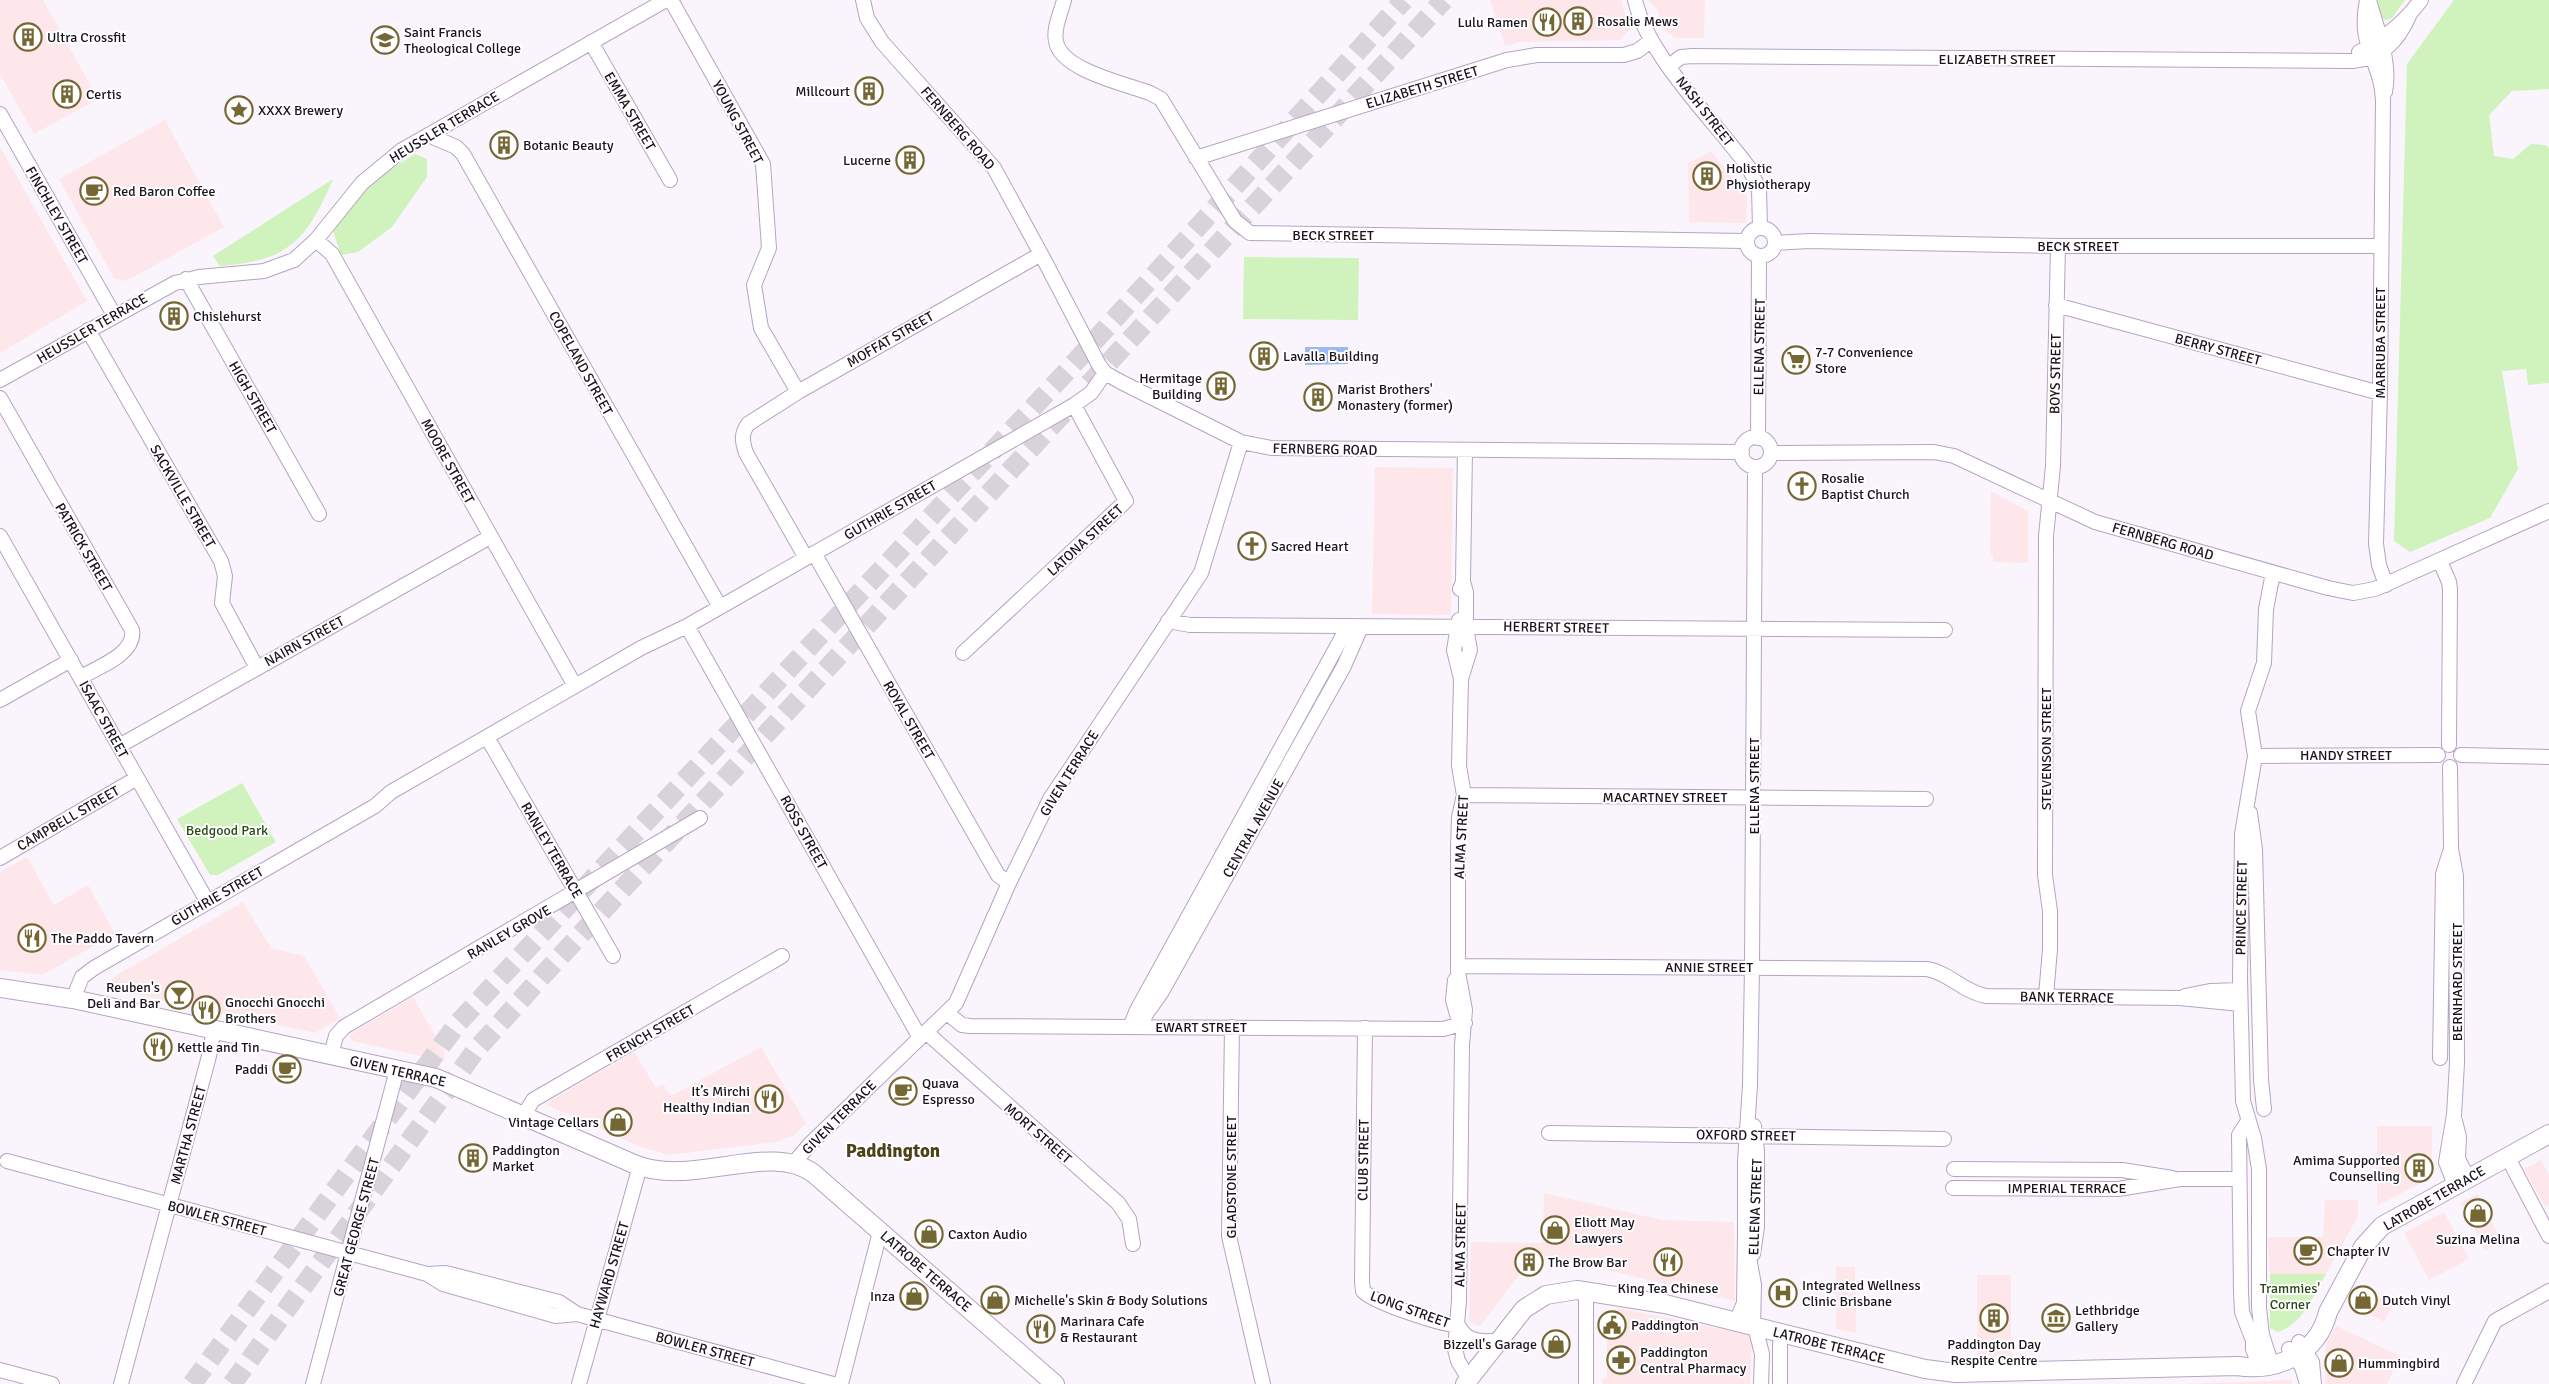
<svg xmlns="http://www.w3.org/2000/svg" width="2549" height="1384" viewBox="0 0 2549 1384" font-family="Signika,sans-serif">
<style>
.commercial{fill:#fde7eb}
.green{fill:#d0f3bd}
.water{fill:#9ab8f3}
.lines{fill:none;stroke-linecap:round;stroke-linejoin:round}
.highway-tunnel{stroke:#d8d3db;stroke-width:20;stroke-dasharray:20 10;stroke-linecap:butt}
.minor-casing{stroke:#b6a3c3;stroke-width:16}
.major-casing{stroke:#b6a3c3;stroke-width:20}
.minor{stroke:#fff;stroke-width:14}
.major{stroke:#fff;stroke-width:18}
.labels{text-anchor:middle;stroke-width:4;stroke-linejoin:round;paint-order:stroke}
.poi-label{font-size:14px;fill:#1a131e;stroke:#fff;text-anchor:start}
.street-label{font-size:14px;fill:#1a131e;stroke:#fff}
.park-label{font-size:14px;fill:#2a4915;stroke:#fff}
.district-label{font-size:19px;font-weight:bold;fill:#4d4119;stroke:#fff}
</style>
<rect width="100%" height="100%" fill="#faf5fc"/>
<path class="commercial" d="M0,0h43l55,99 -64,35 -34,-60z
M1490,0h131l8,30 -9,10 -101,2 -14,4z
M1648,0h57l-1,38h-29l-12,-9 -6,-20z
M165,120l59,107 -98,54 -12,-3 -55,-99z
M0,147l87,154 -87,52z
M1711,151l36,46 -1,26 -57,-1 -1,-59z
M1375,467l78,1 -2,147 -79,-1z
M1991,491l37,20v52l-35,-1v-7h-3z
M27,857l27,48 34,-20 27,49 -73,41 -42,-5v-98z
M243,902l28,46 33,8 36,62 -25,15 -200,-43 -4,-3v-7l9,-7z
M413,997l32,56 -1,8 -92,-20 -2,-5 5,-5z
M761,1047l45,76 -13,13 -17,6 -108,13 -29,-9 -94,-42 89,-52 22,36 7,-4 8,12z
M2377,1126h55v51l-55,29z
M2541,1160l8,15v30l-4,2 -21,-38z
M1544,1193l118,27 72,2 1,79 -190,-46 -13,14h-8l-44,57 -11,-4 2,-80 72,1z
M2478,1194l24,48 -17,8 -24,-48z
M2325,1200h33v16l-32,58h-56l-3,-37h56z
M2444,1212l25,47 -40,21 -25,-47z
M1836,1267h19l1,66 -20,-4z
M1977,1275h34v81l-34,1z
M2359,1287l34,18 -9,17 -35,-18z
M1618,1308l134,27 -2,49h-147v-5l4,-1v-55h10z
M2336,1326l64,30 -13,28h-62l1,-40z
M2292,1380v4h-112z"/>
<path class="green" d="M2378,0h27l-13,18 -6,2 -7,-4z
M2454,0h95v89l-37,2 -23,24 5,41 19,3 18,-15 14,1 4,3v235l-21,2 -2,-16 -24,2 16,98 -28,49 -80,34 -16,-11 13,-477z
M415,154l12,5v18l-35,50 -34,25 -17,3 -8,-24 35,-48z
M333,179c-26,61 -44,82 -113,87l-7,-10z
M1244,257l115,1 -1,62 -115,-1z
M242,783l34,59 -58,33h-8l-33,-56z
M2270,1274h56c-13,22 -23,50 -48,58l-8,-4z"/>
<path class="water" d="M1305,347h43v17l-43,1z"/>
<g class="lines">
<path class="highway-tunnel" d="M1089,384l355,-384
M192,1384l266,-361 610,-653 336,-370
M232,1384l244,-334 68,-76 526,-568"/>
<g class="minor-casing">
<path id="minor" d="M671,0l92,164 6,84 -15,37 7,43 37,64
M863,0l4,18 15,24 112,126 47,86 58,111 6,8 16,9 120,60 30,6 471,4
M1064,0c-3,13 -11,28 -8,41 4,29 70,43 94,52l11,6 74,122 15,12 496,8
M1635,0c13,57 79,120 114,168l10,21 1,38
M2367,0c-10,48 14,59 16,100l-3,293 -4,151 3,21 7,20
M2369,0c8,31 22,60 16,92
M591,42l79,138
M2359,52c25,-13 45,-29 62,-52
M1669,66l12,-9 11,-1 661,5c29,-3 45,-20 56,-45
M0,114l114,201
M428,135l28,12 7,7 257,453
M1196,158l311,-98 30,-5h87l13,-4 14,-10
M1747 242a14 14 0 1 1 28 0a14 14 0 1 1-28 0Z
M316,240l16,14 243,432
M1775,243l34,-2 249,5h323
M186,279l133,235
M2056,305l324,88
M88,330l133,231 4,15 -3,27 35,65
M0,380l175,-97 24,-6 65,-6 30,-11 22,-20 46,-57 40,-33 264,-150
M0,398l132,232c4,24 -34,37 -51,47
M1741 452a15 15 0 1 1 30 0a15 15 0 1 1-30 0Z
M1758,438l1,-182
M1771,453l163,-1 20,4 141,66 233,66 25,5 22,-4 174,-78
M0,536l207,365
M814,553l184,322 11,8
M806,558l-60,-105c-4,-12 -5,-19 2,-29l50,-32 243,-138
M2440,561l9,21 1,7 -1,156
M1463,582l3,10v36l4,22 -9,29 -2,87 5,29 -5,22 -1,31v124l7,38 -3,35 -3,255 -4,49 3,12 11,18
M1460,589l3,-7 2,-132
M1459,620l-5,30 7,29
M1168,621l22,4c252,1 504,3 755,5
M687,626l233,412
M963,653l163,-152 -52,-96
M0,700l71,-40
M491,744l122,212
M119,746l371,-209
M2461,755l88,2
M2255,756l183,-1
M2450,767l1,82 5,27 1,187 -3,52 -8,47 9,23
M1464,795l462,4
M2250,813l5,36 6,231 3,29
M0,858l137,-80
M1458,966l469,3c21,3 36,23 59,27l194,2 60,6
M1455,980l-2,20 7,25
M2046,996l4,-47v-38l-5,-36 1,-339 7,-70 5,-220
M2185,996l25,-5 30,-1
M73,999l9,-22 12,-9 281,-162 16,-14 250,-144 46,-22 387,-221 17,-12 14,-20
M947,1013l15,12 8,1 473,3 22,-6
M1130,1027l7,-17 210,-382
M1141,1027l5,-13 15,-21 183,-327 17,-39
M1232,1027l-3,209 34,148
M1365,1028l-3,254 1,9c10,11 80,35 95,34
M926,1032l192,171 11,16 4,25
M331,1055l5,-19 8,-9 356,-209
M2440,1058l3,-184 8,-25
M524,1115l9,-15 249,-144
M2248,1121l-9,14 2,157 1,20 10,26
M2455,1121l4,16 -1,22 10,19
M1549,1133l395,6
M2507,1156l42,80
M7,1161l420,113 19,-1 113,29 18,12 256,70
M794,1163l16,-19 146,-141 53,-120 41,-84 151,-226 40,-131
M1954,1169l168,1 50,8
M1953,1188l165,1 62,-10h59
M1745,1235v-74l5,-76 2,-118 3,-500
M1753,1254l4,-27v-76l-3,-25
M427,1274l16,10 113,32 21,-2
M1586,1290v94
M1736,1322l8,-19 1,-68 9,50 -1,41
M1458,1325c10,19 22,16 41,16
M1755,1326l7,28 -1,30
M2253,1330v19l7,19
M2299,1342l13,20 2,22
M2289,1349l13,18 5,17
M2272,1366l-10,-31 -3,-27v-139l-5,-31 -11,-37 -3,-123 2,-144 13,-78 -7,-45 16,-48 2,-54 7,-36
M0,1370l52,14
M121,1384l88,-328 5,-26
M313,1384l84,-314
M579,1384l61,-218
M841,1384l39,-152
M1780,1384v-40l3,-11
M2464,1384l31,-63 54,-30"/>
</g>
<g class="major-casing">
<path id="major" d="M0,988l73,11 363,79 198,86c58,24 135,-23 179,9l242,211
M1465,1384l59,-75 22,-14 31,-5 88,14 260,65 31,4 281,-7c40,6 81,-12 91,-54l35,-65 19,-21 167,-92"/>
</g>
<use href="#minor" class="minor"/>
<use href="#major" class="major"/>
</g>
<defs>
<g id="building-ring" transform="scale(1.4375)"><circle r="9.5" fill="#fff" stroke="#756734" stroke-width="1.5"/><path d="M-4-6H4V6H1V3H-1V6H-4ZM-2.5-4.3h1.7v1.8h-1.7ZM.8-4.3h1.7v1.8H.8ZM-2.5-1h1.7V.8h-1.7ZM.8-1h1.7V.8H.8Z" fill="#756734"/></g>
<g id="restaurant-ring" transform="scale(1.4375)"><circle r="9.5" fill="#fff" stroke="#756734" stroke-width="1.5"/><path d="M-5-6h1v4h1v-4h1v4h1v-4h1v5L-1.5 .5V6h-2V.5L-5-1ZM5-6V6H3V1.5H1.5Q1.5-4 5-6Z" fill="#756734"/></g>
<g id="university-ring" transform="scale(1.4375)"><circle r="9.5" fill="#fff" stroke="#756734" stroke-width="1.5"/><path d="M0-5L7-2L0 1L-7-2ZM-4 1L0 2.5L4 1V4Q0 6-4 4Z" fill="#756734"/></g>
<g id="sight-ring" transform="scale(1.4375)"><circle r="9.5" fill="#fff" stroke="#756734" stroke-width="1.5"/><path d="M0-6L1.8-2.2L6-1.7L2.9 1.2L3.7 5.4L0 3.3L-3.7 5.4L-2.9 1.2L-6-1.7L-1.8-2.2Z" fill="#756734"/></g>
<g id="cafe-ring" transform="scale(1.4375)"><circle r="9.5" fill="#fff" stroke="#756734" stroke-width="1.5"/><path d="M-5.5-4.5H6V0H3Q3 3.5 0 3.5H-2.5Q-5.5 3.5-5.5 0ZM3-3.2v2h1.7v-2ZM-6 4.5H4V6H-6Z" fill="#756734"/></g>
<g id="supermarket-ring" transform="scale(1.4375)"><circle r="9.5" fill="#fff" stroke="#756734" stroke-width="1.5"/><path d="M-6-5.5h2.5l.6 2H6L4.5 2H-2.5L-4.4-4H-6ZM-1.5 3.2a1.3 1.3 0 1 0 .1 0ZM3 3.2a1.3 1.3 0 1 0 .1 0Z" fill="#756734"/></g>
<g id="church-ring" transform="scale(1.4375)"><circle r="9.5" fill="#fff" stroke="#756734" stroke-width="1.5"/><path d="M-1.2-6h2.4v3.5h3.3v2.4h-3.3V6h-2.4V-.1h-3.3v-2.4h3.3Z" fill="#756734"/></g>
<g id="bar-ring" transform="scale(1.4375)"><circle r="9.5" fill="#fff" stroke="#756734" stroke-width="1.5"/><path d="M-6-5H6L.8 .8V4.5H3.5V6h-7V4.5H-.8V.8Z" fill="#756734"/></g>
<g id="shop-ring" transform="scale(1.4375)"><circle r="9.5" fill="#fff" stroke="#756734" stroke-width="1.5"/><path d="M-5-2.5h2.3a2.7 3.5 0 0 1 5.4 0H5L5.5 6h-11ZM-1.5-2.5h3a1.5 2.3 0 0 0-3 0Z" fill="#756734"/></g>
<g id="hospital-ring" transform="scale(1.4375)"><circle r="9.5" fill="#fff" stroke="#756734" stroke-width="1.5"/><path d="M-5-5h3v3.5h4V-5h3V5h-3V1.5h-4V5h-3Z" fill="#756734"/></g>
<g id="museum-ring" transform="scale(1.4375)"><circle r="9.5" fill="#fff" stroke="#756734" stroke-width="1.5"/><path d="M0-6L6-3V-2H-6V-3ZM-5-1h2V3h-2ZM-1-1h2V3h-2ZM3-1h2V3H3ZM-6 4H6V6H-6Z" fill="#756734"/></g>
<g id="civic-ring" transform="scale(1.4375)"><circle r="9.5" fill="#fff" stroke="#756734" stroke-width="1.5"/><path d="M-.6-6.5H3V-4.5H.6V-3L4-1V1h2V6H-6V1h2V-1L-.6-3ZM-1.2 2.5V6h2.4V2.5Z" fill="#756734"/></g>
<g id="pharmacy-ring" transform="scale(1.4375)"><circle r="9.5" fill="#fff" stroke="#756734" stroke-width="1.5"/><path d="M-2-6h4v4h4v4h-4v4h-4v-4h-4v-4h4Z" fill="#756734"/></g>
</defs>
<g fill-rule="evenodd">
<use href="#building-ring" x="1578" y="21"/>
<use href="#restaurant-ring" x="1547" y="22"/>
<use href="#building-ring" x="28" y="37"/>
<use href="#university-ring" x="385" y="40"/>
<use href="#building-ring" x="869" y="91"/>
<use href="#building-ring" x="67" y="94"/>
<use href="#sight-ring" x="239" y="110"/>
<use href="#building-ring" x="504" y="145"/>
<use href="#building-ring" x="910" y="160"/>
<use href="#building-ring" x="1707" y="176"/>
<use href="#cafe-ring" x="94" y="191"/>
<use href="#building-ring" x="174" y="316"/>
<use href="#building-ring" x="1264" y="356"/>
<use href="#supermarket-ring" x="1796" y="360"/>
<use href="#building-ring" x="1221" y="386"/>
<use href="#building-ring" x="1318" y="397"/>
<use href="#church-ring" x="1802" y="486"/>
<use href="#church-ring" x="1252" y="546"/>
<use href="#restaurant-ring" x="32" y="938"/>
<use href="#bar-ring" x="179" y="995"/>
<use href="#restaurant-ring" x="206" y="1010"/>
<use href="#restaurant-ring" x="158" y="1047"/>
<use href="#cafe-ring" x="287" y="1069"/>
<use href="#cafe-ring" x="903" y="1091"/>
<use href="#restaurant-ring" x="769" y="1099"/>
<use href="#shop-ring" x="618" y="1122"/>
<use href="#building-ring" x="473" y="1158"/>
<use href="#building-ring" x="2419" y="1168"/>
<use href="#shop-ring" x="2478" y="1213"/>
<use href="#shop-ring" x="1555" y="1230"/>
<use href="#shop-ring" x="929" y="1234"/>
<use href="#cafe-ring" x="2308" y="1251"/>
<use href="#building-ring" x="1529" y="1262"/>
<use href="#restaurant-ring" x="1668" y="1262"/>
<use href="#hospital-ring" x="1783" y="1293"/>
<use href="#shop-ring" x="914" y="1296"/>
<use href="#shop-ring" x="995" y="1300"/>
<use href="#shop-ring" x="2363" y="1300"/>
<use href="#building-ring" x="1994" y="1318"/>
<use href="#museum-ring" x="2056" y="1318"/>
<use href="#civic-ring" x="1612" y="1325"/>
<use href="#restaurant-ring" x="1041" y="1329"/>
<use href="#shop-ring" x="1556" y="1344"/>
<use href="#pharmacy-ring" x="1621" y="1360"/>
<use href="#shop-ring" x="2339" y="1363"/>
</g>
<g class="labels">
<g class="poi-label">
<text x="1597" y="26">Rosalie Mews</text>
<text x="1528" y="27" text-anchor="end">Lulu Ramen</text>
<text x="404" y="37">Saint Francis<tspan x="404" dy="16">Theological College</tspan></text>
<text x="47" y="42">Ultra Crossfit</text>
<text x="850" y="96" text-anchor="end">Millcourt</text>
<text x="86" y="99">Certis</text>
<text x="258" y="115">XXXX Brewery</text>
<text x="523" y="150">Botanic Beauty</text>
<text x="891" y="165" text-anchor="end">Lucerne</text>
<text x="1726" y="173">Holistic<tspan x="1726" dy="16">Physiotherapy</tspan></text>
<text x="113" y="196">Red Baron Coffee</text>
<text x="193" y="321">Chislehurst</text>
<text x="1815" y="357">7-7 Convenience<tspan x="1815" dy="16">Store</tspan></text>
<text x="1283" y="361">Lavalla Building</text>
<text x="1202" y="383" text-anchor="end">Hermitage<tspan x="1202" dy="16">Building</tspan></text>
<text x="1337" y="394">Marist Brothers'<tspan x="1337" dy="16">Monastery (former)</tspan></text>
<text x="1821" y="483">Rosalie<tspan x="1821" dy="16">Baptist Church</tspan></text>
<text x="1271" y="551">Sacred Heart</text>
<text x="51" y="943">The Paddo Tavern</text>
<text x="160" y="992" text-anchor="end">Reuben's<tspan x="160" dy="16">Deli and Bar</tspan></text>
<text x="225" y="1007">Gnocchi Gnocchi<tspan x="225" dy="16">Brothers</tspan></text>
<text x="177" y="1052">Kettle and Tin</text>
<text x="268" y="1074" text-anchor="end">Paddi</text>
<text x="922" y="1088">Quava<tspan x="922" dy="16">Espresso</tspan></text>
<text x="750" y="1096" text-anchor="end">It’s Mirchi<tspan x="750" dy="16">Healthy Indian</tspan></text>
<text x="599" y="1127" text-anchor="end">Vintage Cellars</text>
<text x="492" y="1155">Paddington<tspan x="492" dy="16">Market</tspan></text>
<text x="2400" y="1165" text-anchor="end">Amima Supported<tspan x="2400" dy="16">Counselling</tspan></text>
<text x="1574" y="1227">Eliott May<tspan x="1574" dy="16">Lawyers</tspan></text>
<text x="948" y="1239">Caxton Audio</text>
<text x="2478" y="1244" text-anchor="middle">Suzina Melina</text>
<text x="2327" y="1256">Chapter IV</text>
<text x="1548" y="1267">The Brow Bar</text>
<text x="1802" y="1290">Integrated Wellness<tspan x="1802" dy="16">Clinic Brisbane</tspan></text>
<text x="1668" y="1293" text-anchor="middle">King Tea Chinese</text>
<text x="895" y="1301" text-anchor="end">Inza</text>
<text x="1014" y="1305">Michelle's Skin &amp; Body Solutions</text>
<text x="2382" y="1305">Dutch Vinyl</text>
<text x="2075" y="1315">Lethbridge<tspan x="2075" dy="16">Gallery</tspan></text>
<text x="1060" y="1326">Marinara Cafe<tspan x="1060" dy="16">&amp; Restaurant</tspan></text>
<text x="1631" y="1330">Paddington</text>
<text x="1537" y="1349" text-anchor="end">Bizzell's Garage</text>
<text x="1994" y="1349" text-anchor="middle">Paddington Day<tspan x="1994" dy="16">Respite Centre</tspan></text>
<text x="1640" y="1357">Paddington<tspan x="1640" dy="16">Central Pharmacy</tspan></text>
<text x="2358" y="1368">Hummingbird</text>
</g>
<g class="street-label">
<text x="1997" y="64">ELIZABETH STREET</text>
<text transform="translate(1422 87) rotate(-17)" y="5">ELIZABETH STREET</text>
<text transform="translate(630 111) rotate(60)" y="5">EMMA STREET</text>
<text transform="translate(1705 111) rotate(52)" y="5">NASH STREET</text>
<text transform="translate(738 122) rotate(62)" y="5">YOUNG STREET</text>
<text transform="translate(444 127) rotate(-31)" y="5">HEUSSLER TERRACE</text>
<text transform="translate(958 128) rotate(49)" y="5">FERNBERG ROAD</text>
<text transform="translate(57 215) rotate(60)" y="5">FINCHLEY STREET</text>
<text x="1333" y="240">BECK STREET</text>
<text x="2078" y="251">BECK STREET</text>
<text transform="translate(92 328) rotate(-30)" y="5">HEUSSLER TERRACE</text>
<text transform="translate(890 339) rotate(-30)" y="5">MOFFAT STREET</text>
<text transform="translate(2380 343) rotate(-90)" y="5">MARRUBA STREET</text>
<text transform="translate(1759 347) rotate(-89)" y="5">ELLENA STREET</text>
<text transform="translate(2218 349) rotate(15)" y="5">BERRY STREET</text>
<text transform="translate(581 363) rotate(61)" y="5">COPELAND STREET</text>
<text transform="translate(2055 374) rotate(-89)" y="5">BOYS STREET</text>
<text transform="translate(253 397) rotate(60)" y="5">HIGH STREET</text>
<text transform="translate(1325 449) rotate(1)" y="5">FERNBERG ROAD</text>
<text transform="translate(448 461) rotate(61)" y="5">MOORE STREET</text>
<text transform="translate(183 496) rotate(60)" y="5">SACKVILLE STREET</text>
<text transform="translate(890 510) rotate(-30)" y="5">GUTHRIE STREET</text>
<text transform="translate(1085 540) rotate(-43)" y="5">LATONA STREET</text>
<text transform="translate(2163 541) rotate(16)" y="5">FERNBERG ROAD</text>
<text transform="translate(84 547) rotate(60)" y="5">PATRICK STREET</text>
<text transform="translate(1556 627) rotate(1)" y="5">HERBERT STREET</text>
<text transform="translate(304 641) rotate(-29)" y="5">NAIRN STREET</text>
<text transform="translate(104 719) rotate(61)" y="5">ISAAC STREET</text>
<text transform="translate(909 720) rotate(60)" y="5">ROYAL STREET</text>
<text transform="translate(2046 749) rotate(-90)" y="5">STEVENSON STREET</text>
<text x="2346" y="760">HANDY STREET</text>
<text transform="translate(1069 773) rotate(-58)" y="5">GIVEN TERRACE</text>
<text transform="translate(1754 786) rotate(-90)" y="5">ELLENA STREET</text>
<text x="1665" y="802">MACARTNEY STREET</text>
<text transform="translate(68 818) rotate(-30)" y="5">CAMPBELL STREET</text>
<text transform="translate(1253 828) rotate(-61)" y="5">CENTRAL AVENUE</text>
<text transform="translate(804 832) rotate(61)" y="5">ROSS STREET</text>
<text transform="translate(1461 837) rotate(-87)" y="5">ALMA STREET</text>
<text transform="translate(552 850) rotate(60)" y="5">RANLEY TERRACE</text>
<text transform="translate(217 896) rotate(-30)" y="5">GUTHRIE STREET</text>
<text transform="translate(2241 908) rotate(-89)" y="5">PRINCE STREET</text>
<text transform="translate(509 932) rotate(-30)" y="5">RANLEY GROVE</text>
<text x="1709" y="972">ANNIE STREET</text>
<text transform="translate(2457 982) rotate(-90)" y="5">BERNHARD STREET</text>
<text transform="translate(2067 997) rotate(1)" y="5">BANK TERRACE</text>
<text x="1201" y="1032">EWART STREET</text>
<text transform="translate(650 1033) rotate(-30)" y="5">FRENCH STREET</text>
<text transform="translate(398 1071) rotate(13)" y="5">GIVEN TERRACE</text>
<text transform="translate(839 1117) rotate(-45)" y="5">GIVEN TERRACE</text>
<text transform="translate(1038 1133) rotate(41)" y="5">MORT STREET</text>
<text transform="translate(188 1135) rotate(-75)" y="5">MARTHA STREET</text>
<text transform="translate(1746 1135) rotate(1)" y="5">OXFORD STREET</text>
<text transform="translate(1363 1160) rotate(-89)" y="5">CLUB STREET</text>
<text transform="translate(1231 1177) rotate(-90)" y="5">GLADSTONE STREET</text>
<text x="2067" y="1193">IMPERIAL TERRACE</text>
<text transform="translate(2434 1198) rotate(-30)" y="5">LATROBE TERRACE</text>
<text transform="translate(1755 1207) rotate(-88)" y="5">ELLENA STREET</text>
<text transform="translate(217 1218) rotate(15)" y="5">BOWLER STREET</text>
<text transform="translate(356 1227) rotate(-75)" y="5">GREAT GEORGE STREET</text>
<text transform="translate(1460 1245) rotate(-89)" y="5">ALMA STREET</text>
<text transform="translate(926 1271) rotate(41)" y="5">LATROBE TERRACE</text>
<text transform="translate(609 1275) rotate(-74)" y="5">HAYWARD STREET</text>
<text transform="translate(1410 1309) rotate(20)" y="5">LONG STREET</text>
<text transform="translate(1829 1345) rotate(14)" y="5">LATROBE TERRACE</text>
<text transform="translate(705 1349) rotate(15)" y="5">BOWLER STREET</text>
</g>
<g class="park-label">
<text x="227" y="835">Bedgood Park</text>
<text x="2290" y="1293">Trammies'<tspan x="2290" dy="16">Corner</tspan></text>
</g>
<g class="district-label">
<text x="893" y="1157">Paddington</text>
</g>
</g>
</svg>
